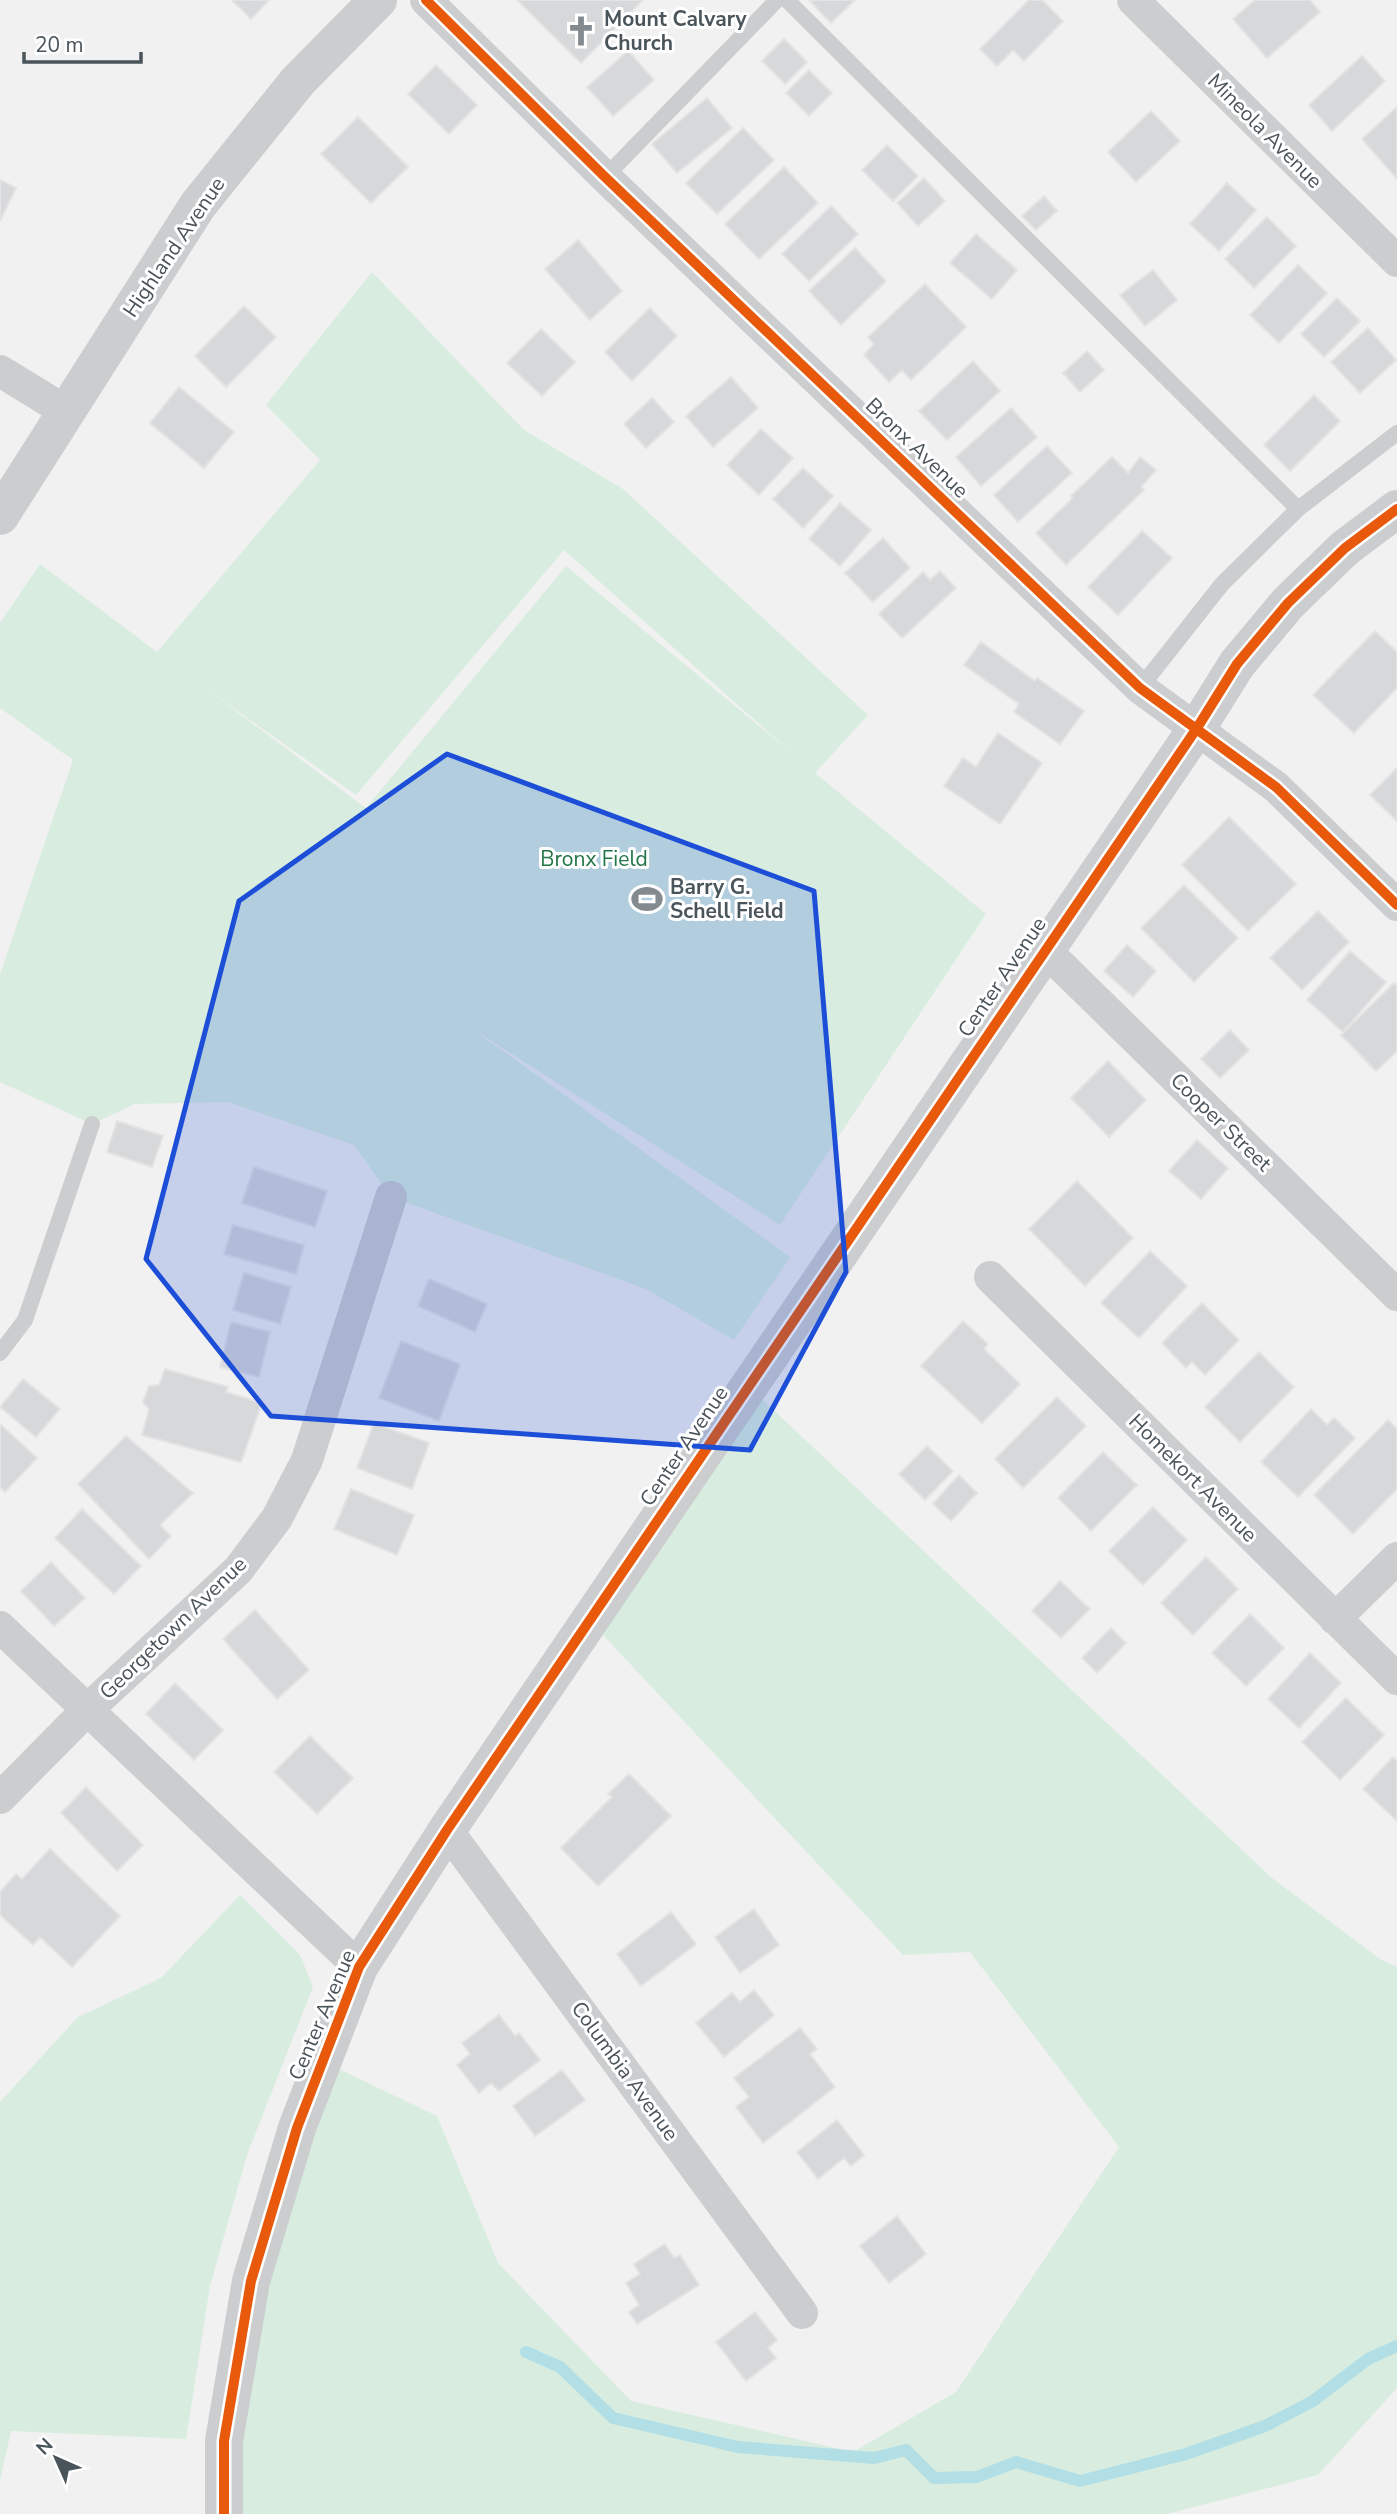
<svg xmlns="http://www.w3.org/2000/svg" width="1397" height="2514" viewBox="0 0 1397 2514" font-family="'Nunito Sans',sans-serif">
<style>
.green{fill:#d8eddf;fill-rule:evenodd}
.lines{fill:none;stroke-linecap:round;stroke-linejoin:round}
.stream{stroke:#b2dee6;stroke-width:12}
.building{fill:#d7d8da;stroke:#e3e3e4;stroke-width:2}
.service{stroke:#cbcdcf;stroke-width:16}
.minor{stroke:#cbcdcf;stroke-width:32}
.tertiary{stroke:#cbcdcf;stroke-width:38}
.cycleway-casing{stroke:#fff;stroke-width:15}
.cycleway{stroke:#e8590c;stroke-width:10}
.marked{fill:#1d4ed8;fill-opacity:0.2;stroke:#1d4ed8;stroke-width:5;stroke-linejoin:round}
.labels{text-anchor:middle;stroke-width:6;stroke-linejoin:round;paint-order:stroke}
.poi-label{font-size:21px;font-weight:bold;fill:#4a545b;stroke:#fff;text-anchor:start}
.street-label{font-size:21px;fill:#4a545b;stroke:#fff}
.park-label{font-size:21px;fill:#237548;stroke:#fff}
</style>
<rect width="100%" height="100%" fill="#f1f1f1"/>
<path class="green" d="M372,272l152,158 99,59 245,226 -53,58 171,141 -206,311 -309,-197 319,229 -56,83 -88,-51 -255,-92 -37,-52 -126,-43 -93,2 -43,20 -92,-42v-108l73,-214 -73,-52v-85l40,-59 117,88 163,-192 -54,-55zM564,550l229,204 -227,-188 -200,242 -161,-120 151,107z
M748,1386l524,492 108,81 17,8v421l-79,87 -151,39h-943v-73l98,-380 115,55 61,147 133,138 222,51 103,-60 163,-245 -149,-195 -67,3 -314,-335z
M240,1895l60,60 13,32 -66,168 -37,131 -24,153 -175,-8 -11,49v-378l78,-85 83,-39z"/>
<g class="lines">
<path class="stream" d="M526,2352l34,15 53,51 125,29 136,11 32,-8 28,28 43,-1 39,-15 64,19 106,-27 79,-28 48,-25 55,-42 29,-13"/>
</g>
<path class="building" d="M232,0h37l-18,19z
M517,0h126l-62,63z
M809,0h46l-24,23z
M1029,0h13l21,21 -39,40 -11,-11 -16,16 -17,-17z
M1255,0h55l10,12 -53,46 -34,-39z
M784,39l23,23 -22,22 -23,-23z
M628,51l26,29 -41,36 -26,-29z
M1362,56l23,25 -53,50 -23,-26z
M436,65l41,40 -28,29 -41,-40z
M809,70l23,23 -23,23 -23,-23z
M707,98l25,30 -55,45 -25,-29z
M1397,107v72l-35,-40z
M1151,111l29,30 -44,41 -28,-30z
M358,117l50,50 -37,36 -50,-49z
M743,128l31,32 -57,54 -31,-31z
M887,145l31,31 -25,25 -31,-31z
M784,167l34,36 -59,56 -34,-35z
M924,178l21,23 -27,25 -21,-23z
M0,180l16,8 -16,33z
M1227,183l29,27 -37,41 -29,-27z
M1044,196l13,15 -21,19 -14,-14z
M831,206l27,28 -49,47 -27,-27z
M1267,217l29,29 -42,42 -29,-29z
M976,234l41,36 -25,29 -42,-36z
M578,240l44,51 -32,29 -45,-51z
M855,248l31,33 -45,44 -32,-34z
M1298,265l29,28 -48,50 -29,-28z
M1153,270l24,30 -32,26 -25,-31z
M925,284l41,43 -55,53 -9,-10 -13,12 -25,-27 10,-11 -6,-7z
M1337,298l23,23 -36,36 -23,-23z
M244,306l32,31 -50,50 -31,-31z
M650,308l27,28 -45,45 -27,-29z
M1368,328l28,32 -36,33 -29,-31z
M541,329l34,33 -33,34 -35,-33z
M1087,351l17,19 -24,22 -17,-19z
M973,361l27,30 -53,49 -28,-29z
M731,377l27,31 -45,39 -27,-31z
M179,387l55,45 -30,36 -54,-45z
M1314,395l26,26 -50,50 -26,-26z
M652,398l22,24 -28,26 -22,-24z
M1011,408l26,29 -56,49 -25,-29z
M761,429l32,29 -34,37 -32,-30z
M1047,446l25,27 -54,49 -24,-27z
M1112,457l16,16 12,-16 16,13 -15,17 3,3 -78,75 -30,-32 37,-35 -2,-2z
M803,468l30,28 -30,32 -30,-29z
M840,503l31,27 -31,36 -31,-27z
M1142,531l30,27 -54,57 -30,-28z
M883,538l27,30 -37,34 -28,-29z
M940,571l16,17 -54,50 -23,-24 44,-42 7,8z
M1375,631l22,21v36l-43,45 -41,-38z
M981,642l54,39 2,-3 47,33 -24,33 -46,-32 5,-8 -55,-39z
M998,733l44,30 -42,61 -56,-38 19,-28 13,9z
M1397,768v53l-27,-26z
M1229,817l67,67 -48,47 -66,-66z
M1184,885l54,53 -44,44 -53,-54z
M1318,911l31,31 -47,48 -32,-32z
M1127,945l29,26 -23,26 -29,-26z
M1350,951l36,31 -43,50 -36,-32z
M1394,983l3,3v65l-21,20 -35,-36z
M1230,1030l19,20 -29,28 -19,-19z
M1108,1061l38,39 -37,37 -38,-39z
M117,1121l46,15 -11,31 -45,-15z
M1197,1140l31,28 -27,31 -32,-28z
M254,1167l73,24 -12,36 -73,-24z
M1077,1181l56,57 -48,48 -56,-57z
M233,1225l71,20 -8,29 -72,-20z
M1150,1251l37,35 -48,52 -38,-35z
M244,1273l47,14 -11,37 -47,-14z
M429,1279l58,25 -12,28 -57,-26z
M1202,1303l37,37 -34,35 -13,-13 -6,6 -24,-25z
M963,1321l25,23 -4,5 36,35 -38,39 -61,-57z
M231,1322l39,10 -11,45 -39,-10z
M401,1341l59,23 -21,57 -60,-23z
M1259,1352l35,35 -54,55 -35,-35z
M165,1369l63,18 -2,5 36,11 -21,59 -99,-27 7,-26 -6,-7 6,-16 10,-1z
M23,1379l37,30 -24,28 -36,-30z
M1057,1397l29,29 -63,62 -28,-29z
M1311,1409l16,16 7,-7 21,20 -57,59 -37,-35z
M1388,1420l9,9v60l-44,45 -39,-39z
M374,1423l55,20 -17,46 -55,-21z
M0,1424l37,34 -32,34 -5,-5z
M126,1436l67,57 -33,32 11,11 -22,23 -71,-75z
M927,1446l26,25 -28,29 -26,-26z
M1103,1452l34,33 -46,46 -33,-33z
M959,1475l18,18 -26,28 -18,-17z
M351,1489l63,26 -17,40 -63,-26z
M1153,1507l34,33 -44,45 -34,-34z
M82,1509l59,57 -27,28 -59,-56z
M1206,1557l32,32 -45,46 -32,-32z
M51,1562l34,36 -31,28 -33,-35z
M1060,1581l30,28 -29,29 -29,-27z
M255,1610l54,60 -32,29 -54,-60z
M1250,1614l34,34 -38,38 -34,-33z
M1111,1628l15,15 -29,30 -15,-15z
M1310,1653l31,30 -42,45 -31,-29z
M175,1683l48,47 -29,30 -48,-46z
M1346,1698l38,37 -44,45 -38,-38z
M310,1736l43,42 -36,36 -43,-42z
M1393,1757l4,4v60l-34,-32z
M629,1774l42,42 -73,70 -37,-38 51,-51 -4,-3z
M86,1787l57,58 -26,26 -56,-58z
M50,1849l70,67 -48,51 -32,-30 -7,8 -33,-30v-23l16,-18 6,5z
M754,1909l25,36 -39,28 -25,-36z
M671,1912l25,32 -55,42 -24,-32z
M754,1990l20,25 -50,42 -28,-34 36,-30 8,9z
M499,2015l16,21 4,-3 21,27 -41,31 -8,-8 -12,10 -22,-28 13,-11 -8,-11z
M800,2028l17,21 -7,5 25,33 -72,56 -27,-36 13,-10 -15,-19z
M562,2070l23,30 -50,36 -22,-30z
M837,2120l27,35 -13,11 -7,-8 -26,21 -21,-27z
M897,2216l29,38 -37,29 -29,-37z
M665,2244l9,14 6,-3 19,30 -62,39 -8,-12 10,-7 -13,-22 14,-9 -6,-10z
M755,2312l22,28 -9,8 8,10 -30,23 -30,-39z"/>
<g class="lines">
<path class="service" d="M787,0l511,509
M605,177l172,-177
M1140,688l82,-104 76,-75 99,-76
M0,1353l25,-33 67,-196"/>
<path class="minor" d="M426,0l179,177 535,511 136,99 121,118
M1133,0l264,261
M0,371l67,41
M1044,949l353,346
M990,1277l407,402
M1335,1619l62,-61
M0,1627l359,340
M0,1798l87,-88 151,-140 39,-52 30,-58 84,-263
M447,1830l355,483"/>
<path class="tertiary" d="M0,516l198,-311 100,-124 80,-81
M224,2514v-73l27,-160 46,-153 62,-161 88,-137 750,-1102 40,-64 51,-61 57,-55 52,-39"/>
<g class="cycleway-casing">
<path id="cycleway" d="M426,0l179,177 535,511 136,99 121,118
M224,2514v-73l27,-160 46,-153 62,-161 88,-137 750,-1102 40,-64 51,-61 57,-55 52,-39"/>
</g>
<use href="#cycleway" class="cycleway"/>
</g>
<path class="marked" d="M447,754l367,137 32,381 -96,178 -479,-34 -125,-157 93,-358z"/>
<defs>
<g id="church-bare" transform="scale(2.415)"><path d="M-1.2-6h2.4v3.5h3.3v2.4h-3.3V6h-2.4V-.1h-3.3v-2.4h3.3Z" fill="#848b90" stroke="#fff" stroke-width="2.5" paint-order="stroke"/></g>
<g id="stadium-bare" transform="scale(2.415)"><path d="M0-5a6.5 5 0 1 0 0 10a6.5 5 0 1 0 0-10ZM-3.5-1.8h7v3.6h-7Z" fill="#848b90" stroke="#fff" stroke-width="2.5" paint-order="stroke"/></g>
</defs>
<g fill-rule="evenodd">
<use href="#church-bare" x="581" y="31"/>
<use href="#stadium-bare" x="647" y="899"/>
</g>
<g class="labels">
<g class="poi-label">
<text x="604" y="26">Mount Calvary<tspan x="604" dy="24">Church</tspan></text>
<text x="670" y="894">Barry G.<tspan x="670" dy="24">Schell Field</tspan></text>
</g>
<g class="street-label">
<text transform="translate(1265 131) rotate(45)" y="7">Mineola Avenue</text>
<text transform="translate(174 247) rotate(-56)" y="7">Highland Avenue</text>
<text transform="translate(917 448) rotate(44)" y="7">Bronx Avenue</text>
<text transform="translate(1002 977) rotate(-56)" y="7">Center Avenue</text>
<text transform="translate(1221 1122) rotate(44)" y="7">Cooper Street</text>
<text transform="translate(684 1446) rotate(-56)" y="7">Center Avenue</text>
<text transform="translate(1193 1478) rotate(45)" y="7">Homekort Avenue</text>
<text transform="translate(173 1628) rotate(-44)" y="7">Georgetown Avenue</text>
<text transform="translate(322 2015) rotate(-67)" y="7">Center Avenue</text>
<text transform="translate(625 2071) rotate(54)" y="7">Columbia Avenue</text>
</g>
<g class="park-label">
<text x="594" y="866">Bronx Field</text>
</g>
</g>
<g transform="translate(56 2458) rotate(315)" stroke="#ffffff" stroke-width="5" paint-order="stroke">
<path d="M0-5L12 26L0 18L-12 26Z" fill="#4a545b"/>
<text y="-10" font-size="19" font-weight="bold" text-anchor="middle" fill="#4a545b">N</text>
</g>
<path d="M24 52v10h117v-10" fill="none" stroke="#4a545b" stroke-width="3.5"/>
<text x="35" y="52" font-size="21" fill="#4a545b" stroke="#ffffff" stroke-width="5" paint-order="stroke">20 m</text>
</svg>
